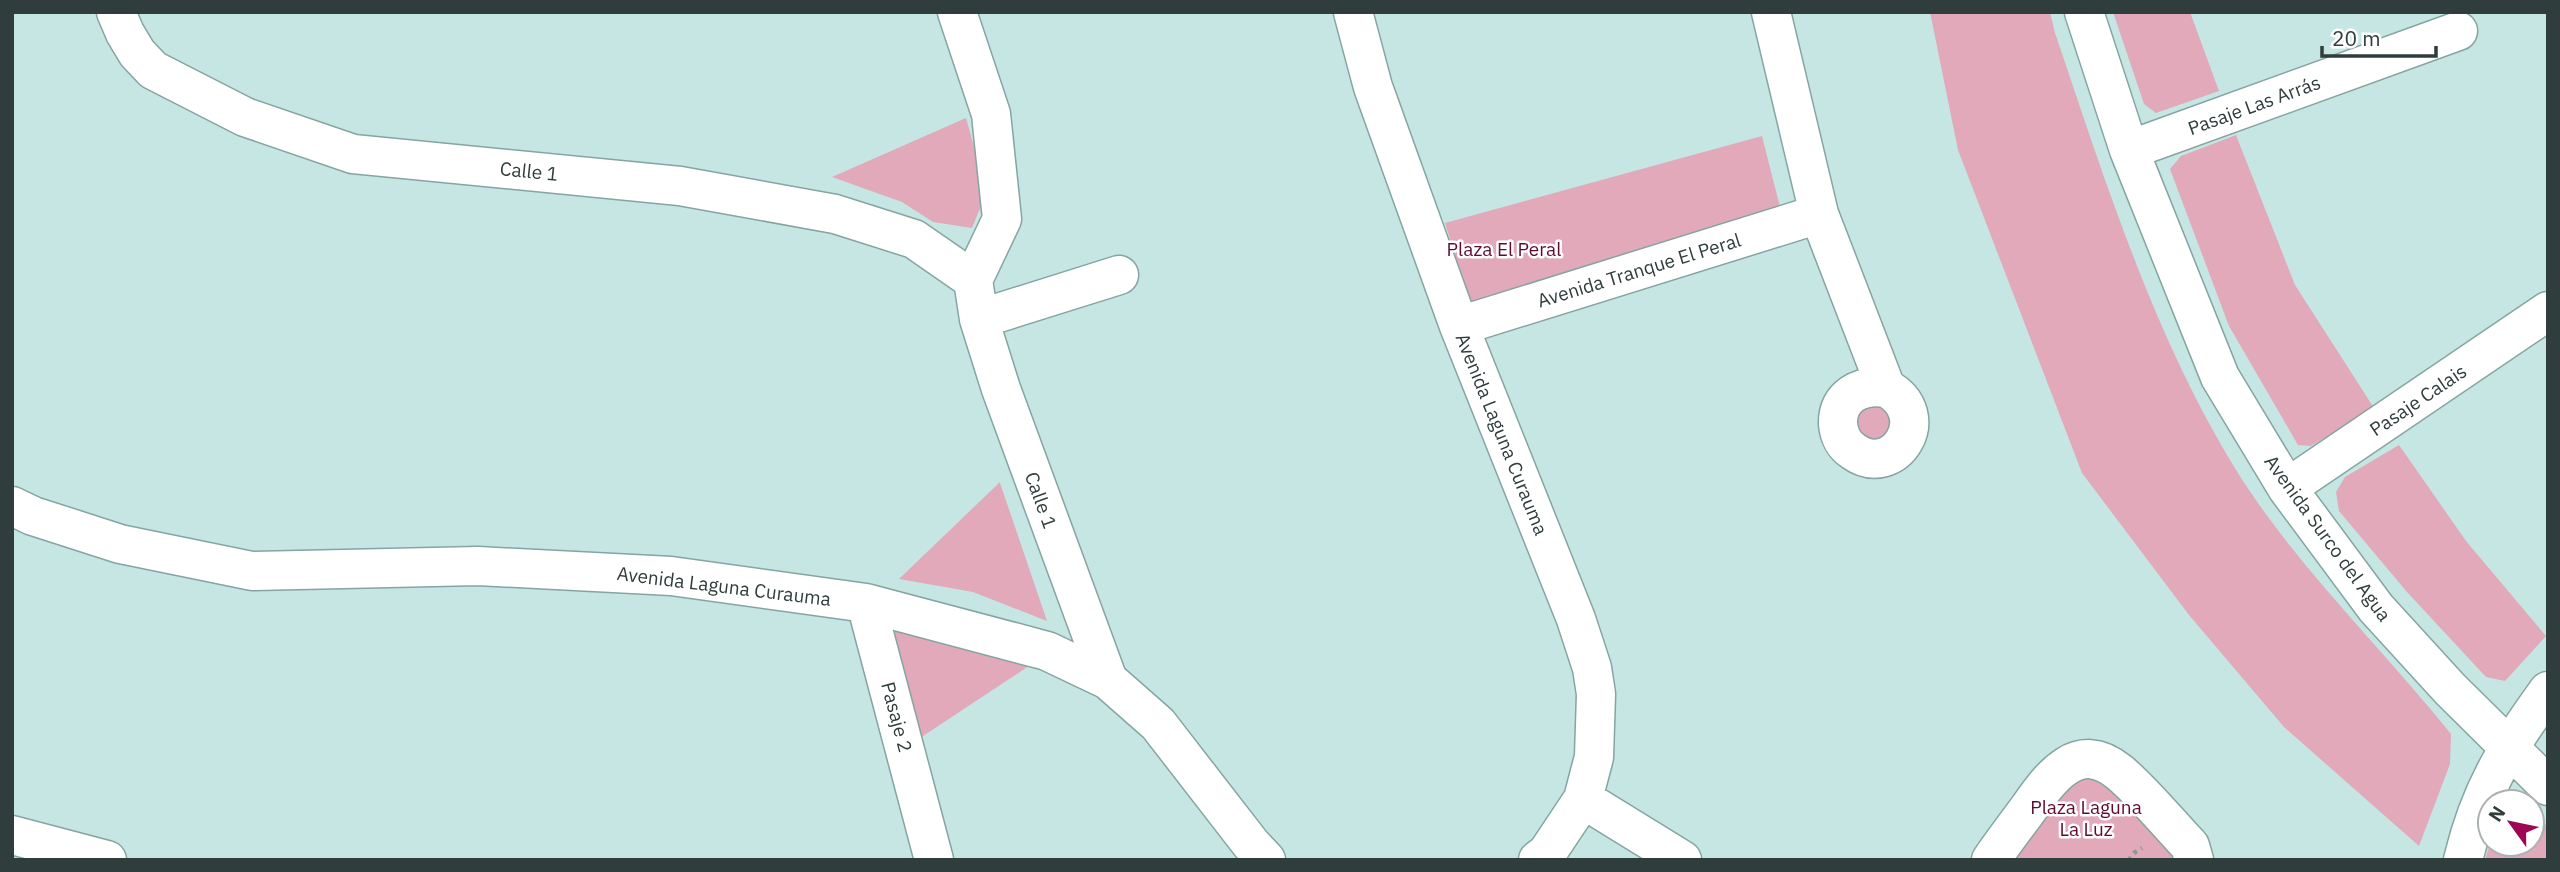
<svg xmlns="http://www.w3.org/2000/svg" width="2560" height="872" viewBox="0 0 2560 872" font-family="'IBM Plex Sans',sans-serif">
<style>
.green{fill:#e1a9b9}
.lines{fill:none;stroke-linecap:round;stroke-linejoin:round}
.minor-casing{stroke:#85a4a2;stroke-width:41}
.path{stroke:#849c9b;stroke-width:4.5;stroke-dasharray:3.5 5;stroke-linecap:butt}
.minor{stroke:#fff;stroke-width:38}
.labels{text-anchor:middle;stroke-width:5;stroke-linejoin:round;paint-order:stroke}
.street-label{font-size:19px;fill:#303d3d;stroke:#fff}
.park-label{font-size:19px;fill:#5d0c30;stroke:#fff}
</style>
<rect width="100%" height="100%" fill="#c6e6e4"/>
<path class="green" d="M1930,12h120l5,21c52,153 101,311 188,448 60,92 140,168 208,253l-1,30 -31,82 -135,-119 -95,-112 -107,-142 -124,-323z
M2113,12h77l29,79 -63,22 -12,-9z
M966,118l9,32 8,51 -11,27 -39,-6 -31,-20 -70,-25z
M2236,135l59,150 79,123 -63,38 -13,-1 -69,-119 -59,-157 11,-13z
M1762,136l18,71 -310,96 -25,-80z
M1887,402l6,33 -28,8 -13,-26 2,-8z
M2399,445l67,96 80,95 -41,45 -19,-4 -79,-85 -68,-81 -3,-19 9,-15z
M1000,482v1l47,138 -74,-29 -74,-13z
M882,624l150,40 -115,76z
M2074,774l36,6 74,80h-183z
M2532,811l16,16v33h-63l5,-16h42z"/>
<g class="lines">
<g class="minor-casing">
<path id="minor" d="M116,12l9,21 12,20 16,17 92,47 108,37 327,32 155,28 79,25 59,41
M957,12l34,102 11,105 -29,61 6,39 22,70 107,291
M1353,12l20,75 86,239 117,293 16,49 4,26 -2,63 -11,42 -36,54 -9,7
M1771,12l48,202 67,174c51,27 8,93 -33,63 -9,-6 -14,-16 -15,-27 -1,-28 23,-40 48,-36
M2084,12l45,138 91,227 67,111 89,120 74,81 98,97
M2129,150l329,-119
M979,319l140,-44
M1459,326l360,-112
M2287,488l261,-177
M12,506l21,10 87,28 132,27 226,-5 193,10 195,27 181,48 61,29 50,44 93,120 15,16
M866,603l68,257
M1583,799l99,61
M12,835l95,25
M1991,860c11,-16 23,-32 35,-48 22,-31 50,-75 93,-40 24,20 49,51 71,74l4,14
M2463,860c17,-71 43,-111 85,-169"/>
</g>
<path class="path" d="M2129,860l5,-7 8,-5"/>
<use href="#minor" class="minor"/>
</g>
<g class="labels">
<g class="street-label">
<text transform="translate(2254 105) rotate(-20)" y="7">Pasaje Las Arrás</text>
<text transform="translate(529 171) rotate(6)" y="7">Calle 1</text>
<text transform="translate(1639 270) rotate(-17)" y="7">Avenida Tranque El Peral</text>
<text transform="translate(2418 400) rotate(-34)" y="7">Pasaje Calais</text>
<text transform="translate(1502 434) rotate(68)" y="7">Avenida Laguna Curauma</text>
<text transform="translate(1041 500) rotate(70)" y="7">Calle 1</text>
<text transform="translate(2328 538) rotate(54)" y="7">Avenida Surco del Agua</text>
<text transform="translate(724 586) rotate(7)" y="7">Avenida Laguna Curauma</text>
<text transform="translate(897 717) rotate(75)" y="7">Pasaje 2</text>
</g>
<g class="park-label">
<text x="1504" y="256">Plaza El Peral</text>
<text x="2086" y="814">Plaza Laguna<tspan x="2086" dy="22">La Luz</tspan></text>
</g>
</g>
<rect width="2560" height="872" fill="none" stroke="#303d3d" stroke-width="28"/>
<g transform="translate(2511 823) rotate(303)"><circle r="33" fill="#ffffff" stroke="#acb1b1" stroke-width="2"/>
<path d="M0-5L12 26L0 18L-12 26Z" fill="#9c0652"/>
<text y="-10" font-size="19" font-weight="bold" text-anchor="middle" fill="#303d3d">N</text>
</g>
<path d="M2322 46v10h114v-10" fill="none" stroke="#303d3d" stroke-width="3.5"/>
<text x="2332" y="46" font-size="21" fill="#303d3d" stroke="#ffffff" stroke-width="5" paint-order="stroke">20 m</text>
</svg>
